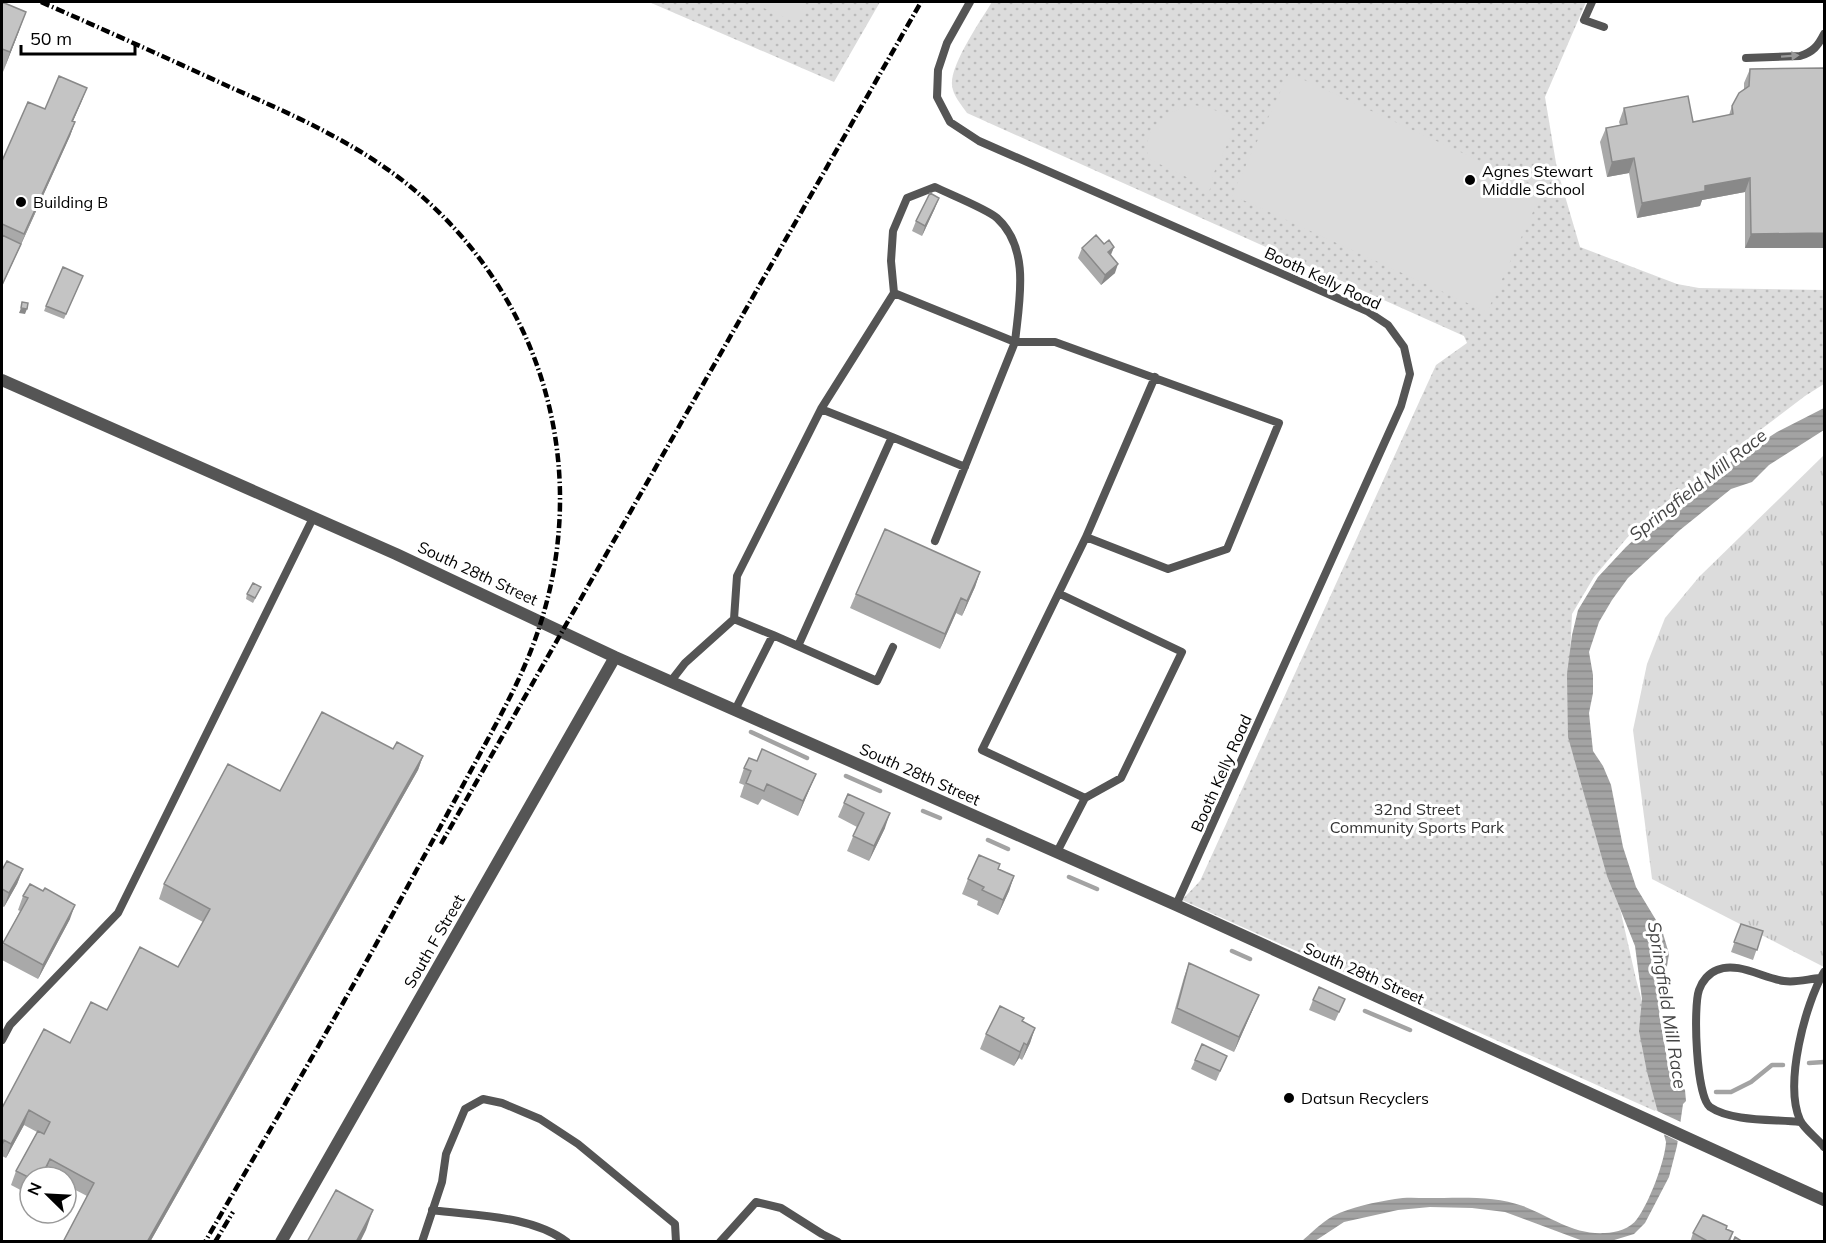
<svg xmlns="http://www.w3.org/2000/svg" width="1826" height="1243" viewBox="0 0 1826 1243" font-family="Mulish,sans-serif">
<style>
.grass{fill:url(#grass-tufts)}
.park{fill:url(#park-dots)}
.garden{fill:#dcdcdc}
.water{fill:url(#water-rules)}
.pier{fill:#fff}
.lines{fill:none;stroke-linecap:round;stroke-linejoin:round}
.stream{stroke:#a3a3a3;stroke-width:4.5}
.service{stroke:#555;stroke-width:8}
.minor{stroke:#555;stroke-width:12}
.rail{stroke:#000;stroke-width:4.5;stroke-dasharray:9 3 1.5 3;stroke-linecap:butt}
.wall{fill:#a9a9a9}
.shaded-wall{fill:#898989}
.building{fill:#c4c4c4;stroke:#898989;stroke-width:1.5}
.oneway{fill:#999}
.poi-dot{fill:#000;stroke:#fff;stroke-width:2}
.labels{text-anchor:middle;stroke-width:6;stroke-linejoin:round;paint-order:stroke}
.poi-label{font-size:16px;fill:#000;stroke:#fff;text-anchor:start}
.street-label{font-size:16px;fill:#000;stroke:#fff}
.park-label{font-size:16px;fill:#333;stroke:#fff}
.water-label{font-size:18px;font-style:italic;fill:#444;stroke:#fff}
</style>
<defs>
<pattern id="grass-tufts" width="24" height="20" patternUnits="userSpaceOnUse" patternTransform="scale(1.5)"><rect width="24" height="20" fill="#dcdcdc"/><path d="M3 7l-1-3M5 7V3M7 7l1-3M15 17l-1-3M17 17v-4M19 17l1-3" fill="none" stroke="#bbb"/></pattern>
<pattern id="park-dots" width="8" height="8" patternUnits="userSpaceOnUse" patternTransform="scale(1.5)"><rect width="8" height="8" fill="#dcdcdc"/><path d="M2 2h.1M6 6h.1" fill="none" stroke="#bbb" stroke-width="1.8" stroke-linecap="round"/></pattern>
<pattern id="water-rules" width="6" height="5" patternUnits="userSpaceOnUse" patternTransform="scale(1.5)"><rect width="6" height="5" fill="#a3a3a3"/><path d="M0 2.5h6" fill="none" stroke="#8b8b8b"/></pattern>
</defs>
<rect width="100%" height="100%" fill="#fff"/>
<path class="grass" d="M1824,455v512l-172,-88 -19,-149 14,-66 18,-46 34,-41z"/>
<path class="park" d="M649,2h231l-46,80z
M992,2h594l-41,95 12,72 23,78 97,37 22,4 125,2v94l-19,12 -54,41 -81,62 -38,33 -38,45 -22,37 -2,44 1,78 48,168 17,75 37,140 -491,-219 18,-19 236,-516 31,-22 -3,-7 -497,-223c-6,-9 -14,-17 -15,-28 -2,-20 29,-65 40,-83z"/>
<path class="garden" d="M750,2h56l-9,21z
M1289,73l254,117 -56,122 -255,-117z
M1193,105c59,8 35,35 19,72l1,6 -4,8 -10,-2v-6l-50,-24c-9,-30 18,-49 44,-54z"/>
<path class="water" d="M1824,408v22l-55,35 -17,17 -21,7 -51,41 -52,48 -16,22 -13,22 -10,30 4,23v18l-4,20 4,38 10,15 8,19 12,62 13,40 26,43 7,24 -10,60 10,56 16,20 1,11 -3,3 -6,42 -8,31 -24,46 -11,11 -23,7h-28l-78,-29 -33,-4 -42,-1 -32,3 -54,12 -29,19 -14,1c10,-9 20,-19 32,-26 18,-9 43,-14 62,-17 10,-2 22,-1 32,-1 31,0 66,-3 96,8 27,10 50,29 82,27 11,0 26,-5 32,-14 12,-16 28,-58 29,-77l-19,-70 -8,-41 3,-32 -7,-53 -28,-70 -39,-139 -1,-63 5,-39 6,-25 20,-33 28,-30 39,-36 61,-46 51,-33z"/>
<path class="pier" d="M1655,1110l28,13 -3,19 -19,-9z"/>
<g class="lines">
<path class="stream" d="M751,732l56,26
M846,776l34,15
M923,811l17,7
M988,840l20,9
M1069,877l28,12
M1232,951l18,8
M1365,1011l45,19
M1809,1063l15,-1
M1716,1092h15l20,-10 21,-17h11"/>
<path class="service" d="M970,2l-23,41 -9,27 -1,27 13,25 29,19 388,170 21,14 16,22 6,27 -9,32 -225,499
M1592,2l-8,18 20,7
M1746,58l54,-2c13,-4 18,-10 24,-22
M894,293l-3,-32 2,-30 14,-33 28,-11c14,7 52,22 62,31 34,31 22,84 18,124h40l224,81 -52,126 -59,20 -82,-32 69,-160
M892,437l73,30
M1060,594l122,58 -61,126 -36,20 -103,-48 104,-213
M734,619l39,16
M798,646l94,-209 -71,-28
M671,681l14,-18 49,-44 3,-43 84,-167 73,-116 121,49 -80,199
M735,710l38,-75 104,46 16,-34
M1057,852l28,-54
M1824,972c-19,32 -40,112 -24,148 3,8 18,19 24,27
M2,1040l8,-15 108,-112 195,-395
M1800,1122c-25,-3 -68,0 -90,-15 -14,-11 -17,-100 -11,-117 3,-9 10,-17 18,-20 20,-9 46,8 67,11 12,2 24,-2 36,-3
M432,1210c44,6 99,5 135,32
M422,1242l20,-60 4,-28 19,-45 18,-10 19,4 38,16 38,25 97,80 1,18
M720,1242l36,-40 25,6 41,26 16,8"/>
<path class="minor" d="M2,380l394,174 219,103 561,248 648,295
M281,1242l334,-585"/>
<path class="rail" d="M41,2c64,28 128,57 191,86 59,26 118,52 170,92 139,108 193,287 135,454 -14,41 -35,79 -55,116 -22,41 -44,81 -66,121 -67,125 -140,248 -211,371
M441,844l480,-842
M215,1242l18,-30"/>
</g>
<path class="wall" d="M2,2l17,29 -16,41 -1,-1z
M1824,68v180h-79v-56l-43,8 -2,6 -63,12 -8,-45 -22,4 -7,-35 6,-14 14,-3 -1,-3 5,-14 69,14 36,-7 3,-9 12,-17v-6l6,-14z
M87,88l-14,33 2,1 -5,14 -68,150v-125l43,-52z
M935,208l-13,28 -10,-5 4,-10z
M1104,244l10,3 -3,8 4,18 -14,12 -23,-27 4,-10z
M83,276l-19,43 -20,-8 2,-5z
M980,572l-5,15 -13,29 -6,-3 -16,36 -90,-41 6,-14z
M261,587l-8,16 -7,-4 1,-5z
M393,749l30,7 -5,14 -268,472h-87l24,-46 -21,-11v-8h-15l-6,-3 -15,3v18l-19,-10 5,-14 21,-39 -13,-7 -18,33 -4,-2v-48l68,-65 108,-76 25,-45 -44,-23 5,-15 116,-93z
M757,761l59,13 -18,42 -36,-17 -4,6 -18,-8 4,-12 -5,-2 5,-15z
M848,794l37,34 -16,33 -22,-10 10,-24 -19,-10z
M23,869l-6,15 -13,23 -2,-1v-36z
M999,869l15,7 -5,15 -11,24 -21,-10 1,-4 -16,-7 6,-15z
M43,891l27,28 -32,60 -36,-19v-13l18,-36 -2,-1 5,-14z
M1741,924l22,7 -10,29 -22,-8z
M1189,963l64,46 -19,43 -63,-29 13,-46z
M1313,1000l28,8 -6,13 -26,-11z
M1023,1022l12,6 -5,15 -8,17 -3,-2 -5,8 -34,-17 6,-15z
M1227,1056l-11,25 -25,-12 4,-9z
M1733,1232l-3,10h-40l3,-9z"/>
<path class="shaded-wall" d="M26,12l-7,19 -16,41 7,-20z
M87,88l-6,15 -14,32 5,-14z
M75,122l-5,14 -51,113 -17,37z
M1634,158l-5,15 -22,4 5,-15z
M1750,178l-5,14 -43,8 -2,6 -63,12 5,-15 63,-17z
M939,198l-4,10 -13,28 3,-10z
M1824,233v15h-79l6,-14z
M1114,247l-4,9 -2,-4z
M1118,264l-3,9 -14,12 4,-10z
M21,308l6,1 -2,5 -6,-1z
M980,572l-5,15 -13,29 5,-15z
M961,598l-5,15 -16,36 5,-15z
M423,756l-5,14 -268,472h-3z
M816,774l-18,42 5,-15z
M890,813l-5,15 -16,33 5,-15z
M23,869l-6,15 -13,23 5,-14z
M1014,876l-5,15 -11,24 5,-15z
M75,905l-5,14 -32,60 5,-14z
M1259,995l-6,14 -19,43 5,-15z
M1035,1028l-5,15 -8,17 5,-15z
M1024,1043l-5,15 -5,8 6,-14z
M29,1110l-5,15 -18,33 5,-14z
M50,1159l-5,15 -2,3h-2z
M373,1210l-7,20 -6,12h-4z"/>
<path class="building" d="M2,2l24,10 -16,40 -8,-3z
M1824,68v165l-73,1 -1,-56 -45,8v5l-63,12 -8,-45 -22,4 -6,-34 21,-4 -3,-16 64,-12 5,26 40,-8 -1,-8 7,-13 10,-7 1,-17z
M59,76l28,12 -15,33 3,1 -51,112 -22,-10v-63l26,-59 17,7z
M930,193l9,5 -14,28 -9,-5z
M2,235l19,9 -19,41z
M1096,235l8,9 5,-4 5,7 -6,5 10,12 -13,11 -23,-27z
M63,267l20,9 -17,38 -20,-8z
M22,302l6,1 -1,6 -6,-1z
M885,529l95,43 -13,29 -6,-3 -16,36 -89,-40z
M253,583l8,4 -6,11 -8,-4z
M322,712l71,37 4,-7 26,14 -276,486h-84l31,-59 -44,-24 -9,18h-11v1l-14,-7 22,-40 6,3 6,-12 -21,-12 -18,34 -7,-4 -2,5v-37l42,-79 26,14 21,-41 16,8 33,-63 38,20 32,-58 -46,-25 64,-120 52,27z
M762,749l54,25 -13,27 -36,-17 -3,7 -18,-8 5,-12 -7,-3 5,-10 8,3z
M848,794l42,19 -16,33 -21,-10 11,-23 -20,-10z
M979,855l21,9 -2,5 16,7 -11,24 -21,-10 2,-3 -16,-8z
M7,861l16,8 -14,24 -7,-4v-19z
M30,884l13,7 2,-3 30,17 -32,60 -40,-22 25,-45 -5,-2z
M1741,924l22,7 -6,19 -23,-8z
M1189,963l70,32 -20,42 -62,-29z
M1319,987l26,12 -6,13 -26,-12z
M1000,1006l24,12 -2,3 13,7 -8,17 -3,-2 -4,9 -34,-18z
M1202,1044l25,12 -7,15 -25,-11z
M336,1190l37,20 -17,32h-49z
M1703,1215l24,11 -1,3 7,3 -5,10h-19l-16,-9z
M1735,1237l8,5h-10z"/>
<defs><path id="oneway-solid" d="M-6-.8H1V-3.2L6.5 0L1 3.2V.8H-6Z" transform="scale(1.5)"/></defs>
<use class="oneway" href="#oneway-solid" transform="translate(1790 56) rotate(-4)"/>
<g class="poi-dot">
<circle cx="1470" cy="180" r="6"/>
<circle cx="21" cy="202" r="6"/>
<circle cx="1289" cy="1098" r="6"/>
</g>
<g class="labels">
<g class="poi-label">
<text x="1482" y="177">Agnes Stewart<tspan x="1482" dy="18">Middle School</tspan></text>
<text x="33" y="208">Building B</text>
<text x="1301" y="1104">Datsun Recyclers</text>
</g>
<g class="street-label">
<text transform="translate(1323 278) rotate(25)" y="6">Booth Kelly Road</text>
<text transform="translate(478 573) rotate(25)" y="6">South 28th Street</text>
<text transform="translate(1221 773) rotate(-66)" y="6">Booth Kelly Road</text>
<text transform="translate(920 774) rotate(24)" y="6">South 28th Street</text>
<text transform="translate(434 941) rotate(-60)" y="6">South F Street</text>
<text transform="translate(1364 973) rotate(24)" y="6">South 28th Street</text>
</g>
<g class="park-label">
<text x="1417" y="815">32nd Street<tspan x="1417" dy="18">Community Sports Park</tspan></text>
</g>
<g class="water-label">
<text transform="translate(1698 485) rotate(-38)" y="6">Springfield Mill Race</text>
<text transform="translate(1667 1005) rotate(81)" y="6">Springfield Mill Race</text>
</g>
</g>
<rect width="1826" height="1243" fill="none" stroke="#000000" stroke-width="6"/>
<g transform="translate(48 1195) rotate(294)"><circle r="28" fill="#ffffff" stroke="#999999" stroke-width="1.5"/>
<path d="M0-4.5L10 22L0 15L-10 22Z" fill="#000000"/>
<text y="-9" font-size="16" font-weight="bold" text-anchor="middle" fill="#000000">N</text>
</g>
<path d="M21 45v9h114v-9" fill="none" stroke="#000000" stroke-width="3"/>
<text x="30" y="45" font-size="18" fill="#000000" stroke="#ffffff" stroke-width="4.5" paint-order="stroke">50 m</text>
</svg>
